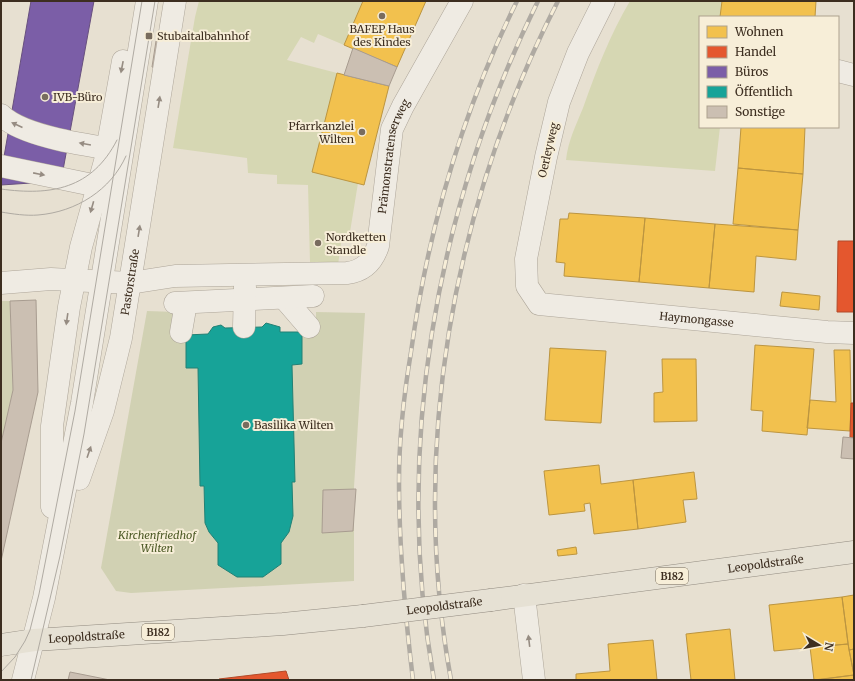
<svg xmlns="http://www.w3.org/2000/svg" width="855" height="681" viewBox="0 0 855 681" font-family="Merriweather,serif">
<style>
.green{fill:#d6d7b3}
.cemetery{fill:#d1d1b3}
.homes{fill:#f2c14e;stroke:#bc9540}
.shops{fill:#e4572e;stroke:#b24b2a}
.offices{fill:#7b5ea7;stroke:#68507e}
.public{fill:#17a398;stroke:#228074}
.building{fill:#cbbfb2;stroke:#a89c90}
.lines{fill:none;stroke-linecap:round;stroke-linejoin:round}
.minor-casing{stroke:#ada599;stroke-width:23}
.major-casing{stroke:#928b80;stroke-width:23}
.minor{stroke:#efebe3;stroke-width:22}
.major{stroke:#e6e1d4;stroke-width:22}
.tram{stroke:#afaaa2;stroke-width:1}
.rail-casing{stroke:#afaaa2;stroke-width:4.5}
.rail{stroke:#f7eed8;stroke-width:3;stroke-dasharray:9;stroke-linecap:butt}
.major-bridge-casing{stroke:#928b80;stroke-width:23;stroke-linecap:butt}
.major-bridge{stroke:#e6e1d4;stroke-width:22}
.oneway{fill:#968c82}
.poi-dot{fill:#786c5e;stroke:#f7eed8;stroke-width:1.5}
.labels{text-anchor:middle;stroke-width:4;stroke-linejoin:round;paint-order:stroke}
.shield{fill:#f7eed8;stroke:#756857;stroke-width:1}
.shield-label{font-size:10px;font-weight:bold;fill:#3d2e20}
.poi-label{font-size:11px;fill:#3d2e20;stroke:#f7eed8;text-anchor:start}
.street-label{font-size:11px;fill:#3d2e20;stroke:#f7eed8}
.park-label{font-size:11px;font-style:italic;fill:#4d5a26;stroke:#f7eed8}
</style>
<rect width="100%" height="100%" fill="#e7e0d1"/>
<path class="green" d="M199,1h164l-19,44 -26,-11 -4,9 -13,-6 -14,23 50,13 21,110 -9,55 -8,5 -3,22 -28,-3 -2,-77 -31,-1v-9l-29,-2 -1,-15 -74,-10 22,-131z
M630,1h92l-2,16h-20v110h20l-5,44 -149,-11c2,-19 10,-35 17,-52 13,-37 27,-73 47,-107z"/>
<path class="cemetery" d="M1,301h9l3,89 -12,53z
M147,311l29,1 10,23v33h12l7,155 4,9 9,11v22l19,12h26l18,-13v-21l11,-61v-117l10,-1v-32l14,-11v-9l49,1 -11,174v94l-223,12 -15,-2 -15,-23z"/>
<path class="homes" d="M363,1h63l-29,66 -53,-22z
M722,1h94l-1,16h-95z
M337,73l52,13 -25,99 -52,-13z
M741,127h64l-2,47 -65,-6z
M738,168l65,6 -5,56 -65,-6z
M569,213l76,5 -6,64 -75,-6 1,-13 -9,-1 4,-43h8z
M645,218l70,6 -6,64 -70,-6z
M715,224l83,6 -2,30 -40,-4 -2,36 -45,-4z
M782,292l38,4 -1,14 -39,-4z
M755,345l59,4 -7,86 -45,-4 1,-20 -12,-1z
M550,348l56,3 -5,72 -56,-3z
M834,350h16l1,53 -1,28 -43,-3 3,-28 26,2z
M662,359h34l1,62 -43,1v-29l9,-1z
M599,465l2,19 32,-4 5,49 -44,5 -4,-31 -6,1 1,7 -36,4 -5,-44z
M694,472l3,27 -14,1 3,22 -48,7 -5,-49z
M576,547l1,7 -19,2 -1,-6z
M854,595v54l-5,1 -7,-53z
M842,597l6,47 -74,7 -5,-46z
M730,629l5,51h-44l-5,-46z
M653,640l4,40h-81v-6l34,-3 -2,-27z
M848,644l6,31 -40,5 -4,-33z
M854,649v26l-5,-25z
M854,675v5h-37z"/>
<path class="shops" d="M838,241h16v71h-17z
M851,403h3v35l-4,-1z
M286,671l3,9h-70v-1z"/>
<path class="offices" d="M31,1h63l-33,180 -60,4v-11z"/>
<path class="public" d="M266,323l14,4v5h22v32l-10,1 3,117h-3l1,34 -4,16 -8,11v21l-18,13h-26l-19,-12v-22l-9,-11 -4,-9 -1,-37h-4l-2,-118h-12v-33l22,-1 5,-7 8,-2 4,3 37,-1z"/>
<path class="building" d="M156,41h5l-4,27 -5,-1z
M353,48l44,19 -8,19 -45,-11z
M36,300l2,92 -37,169v-118l12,-53 -3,-89z
M843,437l11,1v21l-13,-1z
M356,489l-3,42 -31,2 1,-43z
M70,672l40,8h-42z"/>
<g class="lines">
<g class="minor-casing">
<g id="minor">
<path id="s1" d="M604,1l-26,52 -19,49 -13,55 -20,102 1,27 12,18 288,28 27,1"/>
<path d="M838,71l16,4"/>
<path d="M1,115c22,22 90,31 120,35"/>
<path d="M1,166l111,23"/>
<path id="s2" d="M1,283l50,-4 79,4 45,-7 172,-3c17,-2 26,-12 31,-27l14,-117 11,-23 59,-105"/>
<path d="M284,298l25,29"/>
<path d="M175,303l138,-7"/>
<path d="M244,327l1,-40"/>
<path d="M181,332l5,-29"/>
<path id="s3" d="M79,479l24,-68 18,-73 54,-337"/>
<path d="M52,507v-81l17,-119 12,-60 24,-86 18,-100"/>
<path d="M524,595l10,85"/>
<path d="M23,680l21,-82 38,-195 65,-402"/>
</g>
</g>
<g class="major-casing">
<g id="major">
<path id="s4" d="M491,600l363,-48"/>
<path id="s5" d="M1,645l33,-5 249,-16 80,-8"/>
</g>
</g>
<use href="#minor" class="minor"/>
<use href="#major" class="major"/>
<path class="tram" d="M1,189c50,7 91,0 116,-49
M1,212c12,2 25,4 37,3 38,-3 73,-25 88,-59
M1,672l14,-15 10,-16 5,-11 9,-36 36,-183 67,-410
M31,680l29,-124 24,-122 71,-433"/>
<g class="rail-casing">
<path id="rail" d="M413,680c-8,-66 -14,-132 -14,-199 0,-43 5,-87 12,-129 17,-123 51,-240 106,-351
M434,680c-41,-230 1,-470 104,-679
M451,680c-42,-230 1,-472 107,-679"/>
</g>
<use href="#rail" class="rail"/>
<g class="major-bridge-casing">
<g id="major-bridge">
<path id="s6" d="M363,616l128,-16"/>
</g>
</g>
<use href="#major-bridge" class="major-bridge"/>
</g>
<defs><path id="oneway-solid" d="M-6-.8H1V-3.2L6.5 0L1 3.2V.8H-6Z"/></defs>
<g class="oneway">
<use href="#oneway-solid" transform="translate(122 67) rotate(101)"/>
<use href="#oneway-solid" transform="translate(159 102) rotate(-81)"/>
<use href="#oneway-solid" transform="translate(17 125) rotate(-156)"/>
<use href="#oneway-solid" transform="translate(85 144) rotate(-170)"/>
<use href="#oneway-solid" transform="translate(39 174) rotate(11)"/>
<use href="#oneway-solid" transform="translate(92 207) rotate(106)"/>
<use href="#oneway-solid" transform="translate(139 231) rotate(-81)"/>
<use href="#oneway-solid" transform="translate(67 319) rotate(98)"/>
<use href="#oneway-solid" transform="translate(89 452) rotate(-71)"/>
<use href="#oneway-solid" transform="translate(529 641) rotate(-97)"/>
</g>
<g class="poi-dot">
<circle cx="382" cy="16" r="4"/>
<rect x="145" y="32" width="8" height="8" rx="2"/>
<circle cx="45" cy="97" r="4"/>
<circle cx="362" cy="132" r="4"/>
<circle cx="318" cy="243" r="4"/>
<circle cx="246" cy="425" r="4"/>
</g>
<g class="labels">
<g class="shield">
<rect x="656" y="568" width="32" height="16" rx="3"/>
<rect x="142" y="624" width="32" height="16" rx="3"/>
</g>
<g class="shield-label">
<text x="672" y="580">B182</text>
<text x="158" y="636">B182</text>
</g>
<g class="poi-label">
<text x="382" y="33" text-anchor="middle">BAFEP Haus<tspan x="382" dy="13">des Kindes</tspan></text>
<text x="157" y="40">Stubaitalbahnhof</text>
<text x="53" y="101">IVB-Büro</text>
<text x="354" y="130" text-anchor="end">Pfarrkanzlei<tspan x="354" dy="13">Wilten</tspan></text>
<text x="326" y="241">Nordketten<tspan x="326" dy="13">Standle</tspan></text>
<text x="254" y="429">Basilika Wilten</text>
</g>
<g class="street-label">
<text transform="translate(548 150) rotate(-77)" y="4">Oerleyweg</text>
<text dy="4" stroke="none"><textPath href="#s2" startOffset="482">Prämonstratenserweg</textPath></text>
<text dy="4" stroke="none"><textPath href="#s3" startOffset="204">Pastorstraße</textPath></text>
<text dy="4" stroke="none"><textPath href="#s1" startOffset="478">Haymongasse</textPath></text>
<text dy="4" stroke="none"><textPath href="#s4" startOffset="277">Leopoldstraße</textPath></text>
<text dy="4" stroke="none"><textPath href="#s6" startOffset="82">Leopoldstraße</textPath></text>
<text dy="4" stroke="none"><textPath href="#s5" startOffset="86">Leopoldstraße</textPath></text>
</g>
<g class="park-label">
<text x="157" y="539">Kirchenfriedhof<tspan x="157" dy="13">Wilten</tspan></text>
</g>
</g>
<rect width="855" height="681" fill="none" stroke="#3d2e20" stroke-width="4"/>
<rect x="699" y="16" width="140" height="112" fill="#f7eed8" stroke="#ada18e"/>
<rect x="707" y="26" width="20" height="12" fill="#f2c14e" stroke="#ada18e"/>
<text x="735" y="36" font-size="12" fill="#3d2e20">Wohnen</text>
<rect x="707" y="46" width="20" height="12" fill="#e4572e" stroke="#ada18e"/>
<text x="735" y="56" font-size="12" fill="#3d2e20">Handel</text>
<rect x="707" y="66" width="20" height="12" fill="#7b5ea7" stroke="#ada18e"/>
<text x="735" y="76" font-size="12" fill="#3d2e20">Büros</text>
<rect x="707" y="86" width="20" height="12" fill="#17a398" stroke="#ada18e"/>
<text x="735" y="96" font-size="12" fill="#3d2e20">Öffentlich</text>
<rect x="707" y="106" width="20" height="12" fill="#cbbfb2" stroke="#ada18e"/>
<text x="735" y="116" font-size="12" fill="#3d2e20">Sonstige</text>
<g transform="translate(819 645) rotate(100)" stroke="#f7eed8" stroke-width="3" paint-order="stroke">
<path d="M0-3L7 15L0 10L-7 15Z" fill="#3d2e20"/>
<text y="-6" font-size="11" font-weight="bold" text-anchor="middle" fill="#3d2e20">N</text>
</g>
</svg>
